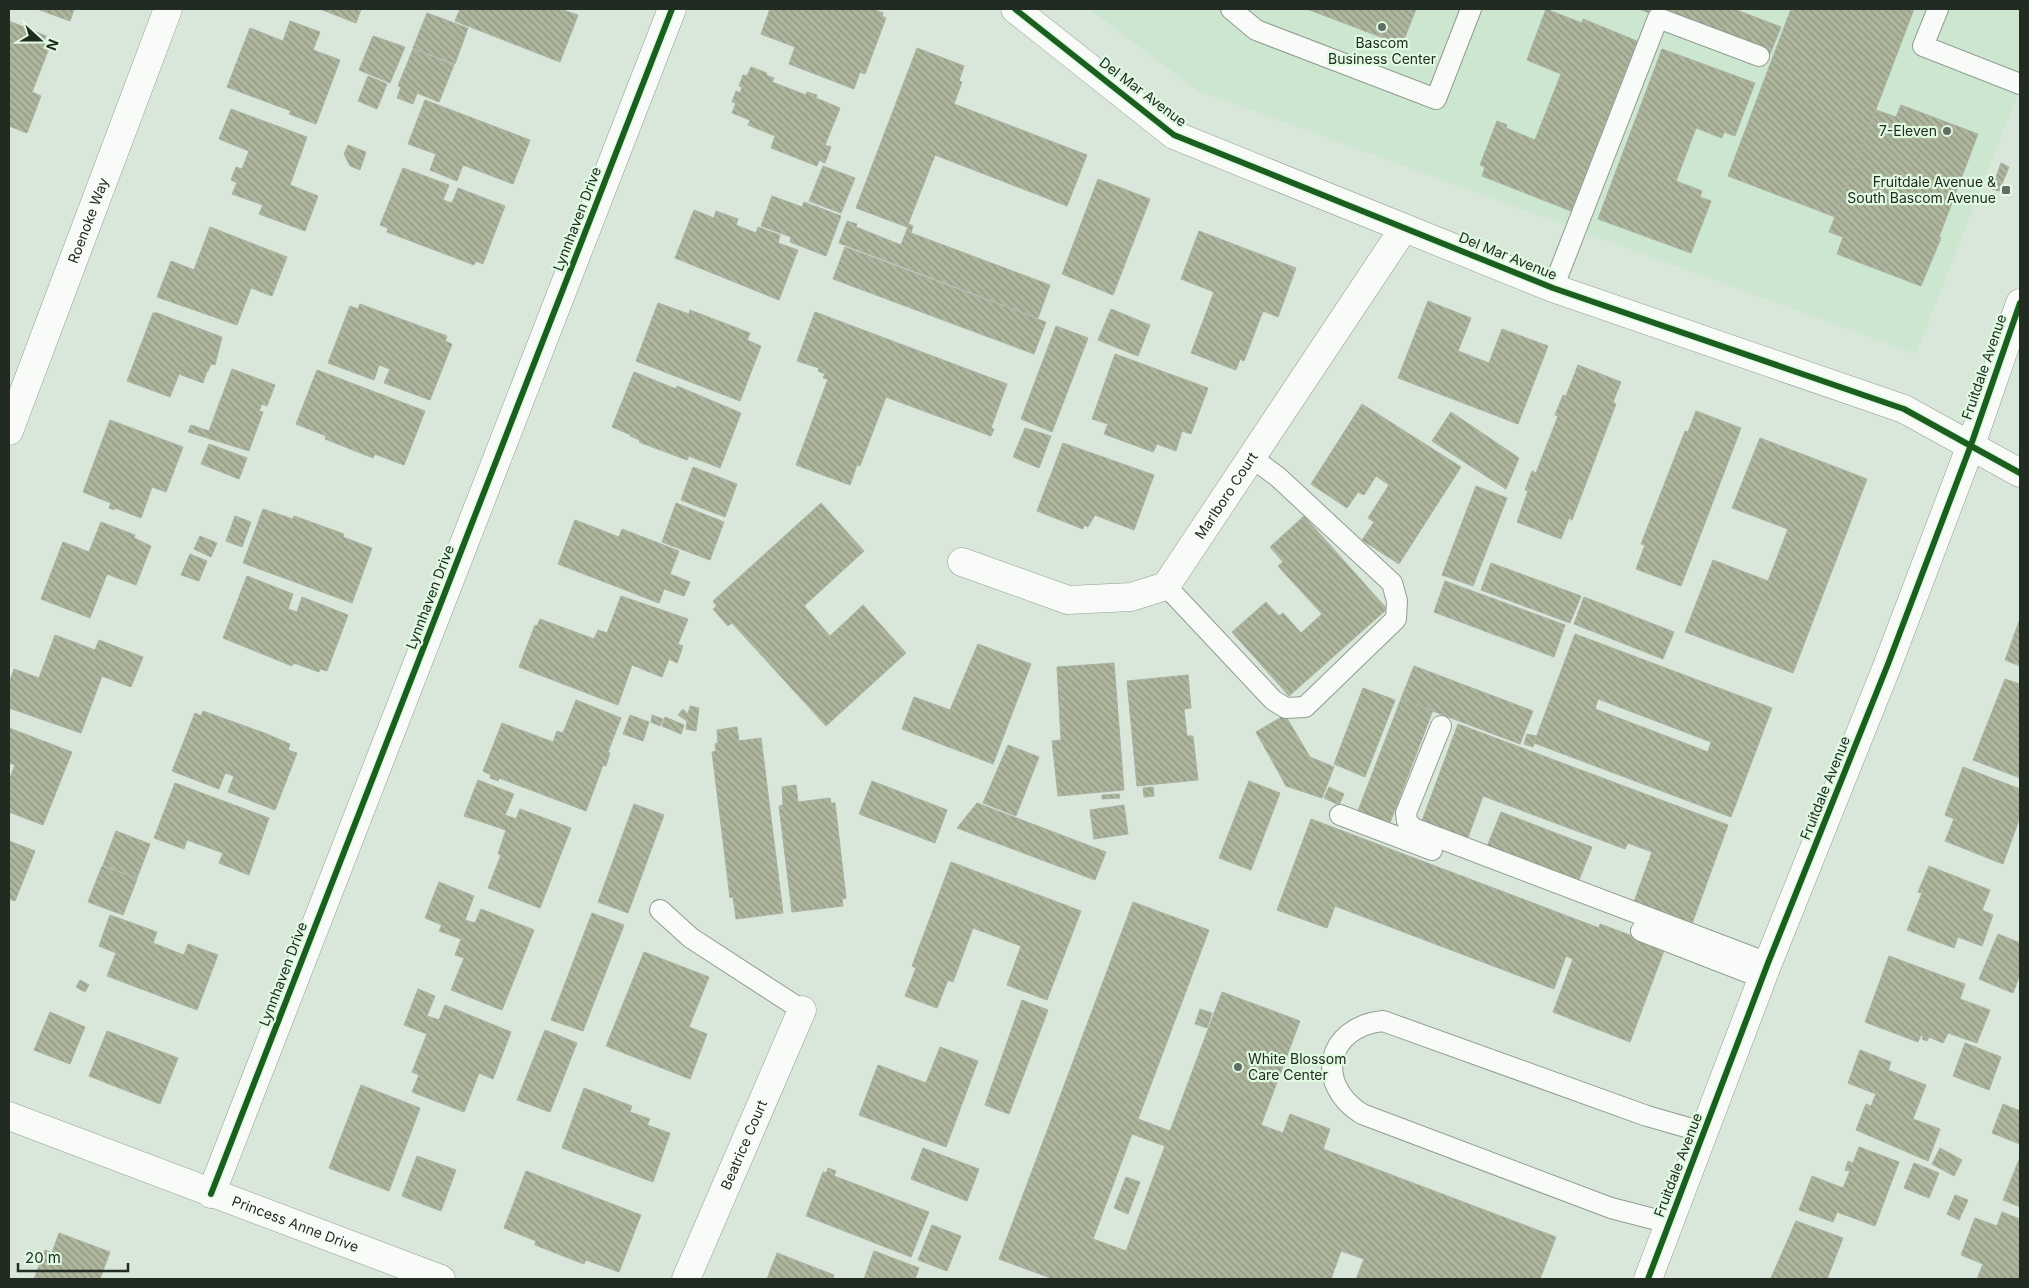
<svg xmlns="http://www.w3.org/2000/svg" width="2029" height="1288" viewBox="0 0 2029 1288" font-family="Inter,sans-serif">
<style>
.built{fill:#cde6cf}
.building{fill:url(#building-back-hatch);stroke:#aab1a5;fill-rule:evenodd}
.lines{fill:none;stroke-linecap:round;stroke-linejoin:round}
.lane-casing{stroke:#919c92;stroke-width:22}
.street-casing{stroke:#919c92;stroke-width:29}
.secondary-casing{stroke:#919c92;stroke-width:29}
.lane{stroke:#f9fbf9;stroke-width:20}
.street{stroke:#f9fbf9;stroke-width:28}
.secondary{stroke:#f9fbf9;stroke-width:28}
.cycleway-casing{stroke:#dffae1;stroke-width:9}
.cycleway{stroke:#1b5e20;stroke-width:6}
.poi-dot{fill:#616d62;stroke:#dffae1;stroke-width:2}
.labels{text-anchor:middle;stroke-width:4.5;stroke-linejoin:round;paint-order:stroke}
.poi-label{font-size:14px;fill:#212b22;stroke:#dffae1;text-anchor:end}
.street-label{font-size:14px;fill:#212b22;stroke:#dffae1}
</style>
<defs>
<pattern id="building-back-hatch" width="6" height="6" patternUnits="userSpaceOnUse" patternTransform="scale(1.25)"><rect width="6" height="6" fill="#aeb69d"/><path d="M-1 5l2 2M0 0l6 6M5-1l2 2" fill="none" stroke="#8d9480"/></pattern>
</defs>
<rect width="100%" height="100%" fill="#d8e7d9"/>
<path class="built" d="M1089,9h931v79l-104,266 -719,-264z"/>
<path class="building" d="M37,9h37l-4,12z
M320,9h41l-5,14z
M460,9h100l18,6 -18,47 -105,-41z
M770,9h103l10,4 -1,3 4,2 -21,56 -5,-2 -6,17 -65,-25 6,-17 -34,-13z
M1307,9h109l-14,36z
M1546,9l36,14 1,-4 54,22 -66,170 -89,-35 3,-9 -5,-2 17,-44 10,4 -1,3 29,12 26,-66 -34,-14z
M1639,9h95l47,18 -13,32z
M1791,9h123l-79,208 -107,-41z
M427,13l41,15 -13,36 -42,-16z
M9,21l37,15 -2,5 7,2 -19,49 9,4 -14,37 -18,-7z
M290,21l30,11 -7,18 27,10 -24,64 -27,-10 2,-3 -64,-24 23,-59 33,13z
M373,36l32,11 -15,36 -31,-13z
M917,48l47,18 -5,15 3,1 -8,22 133,51 -20,51 -132,-51 -28,72 -51,-19z
M413,49l41,16 -15,37 -22,-9 -4,11 -16,-6 4,-11 -3,-1z
M1662,49l93,34 -20,53 -11,-4 -2,6 -26,-10 -20,53 26,10 -2,6 11,4 -20,52 -93,-34z
M751,67l16,6 -1,2 8,3 -2,4 34,13 1,-3 10,3 -1,3 24,10 -15,37 6,2 -6,16 -6,-3 -2,6 -46,-18 4,-12 -27,-11 2,-5 -18,-7 4,-10 -4,-1 4,-11 4,2 2,-6 -3,-1 4,-11 4,1z
M368,76l19,8 -10,25 -19,-8z
M425,100l105,40 -17,44 -50,-19 -6,16 -27,-11 6,-16 -28,-10z
M1901,105l77,29 -39,103 2,1 -20,48 -84,-32 6,-17 -14,-5 47,-122 20,7z
M231,109l76,28 -17,48 28,11 -13,35 -46,-17 4,-9 -31,-11 5,-11 -6,-3 5,-13 6,2 7,-18 -30,-12z
M348,145l18,7 -6,18 -10,-4 -6,-12z
M2001,163l8,4 -10,24 -7,-2z
M823,166l32,12 -14,35 -32,-12z
M403,168l46,17 -6,15 9,3 6,-15 47,18 -22,58 -7,-3 -2,4 -87,-33 1,-4 -8,-3z
M1098,179l52,20 -37,96 -51,-21z
M772,196l30,11 2,-5 37,14 -15,40 -36,-14 1,-5 -30,-11z
M694,210l20,8 2,-7 22,8 -2,6 20,8 2,-6 22,8 -2,8 20,7 -19,50 -104,-42z
M847,221l10,3 -1,3 45,18 8,-21 4,2 -2,7 139,52 -12,33 -199,-75z
M210,227l77,30 -15,39 -21,-8 -14,37 -80,-28 14,-36 23,9z
M1199,231l97,37 -18,49 -15,-6 -19,50 -4,-2 -4,11 -45,-17 23,-61 -33,-13z
M845,247l201,75 -12,32 -201,-75z
M1428,301l43,17 -13,33 31,12 13,-34 46,17 -30,78 -120,-46z
M658,303l31,11 1,-4 60,23 -3,7 14,6 -21,55 -104,-40z
M360,304l87,32 -2,5 7,3 -22,56 -46,-17 6,-14 -11,-4 -5,15 -46,-17 22,-57 8,3z
M1111,309l39,16 -12,31 -40,-16z
M815,312l192,72 -16,44 3,1 -3,7 -105,-39 -26,69 -3,-1 -7,20 -54,-20 32,-86 -5,-1 2,-4 -7,-3 1,-3 -22,-7z
M153,313h4l65,24 -7,28 -4,-1 -3,7h-1l-4,12 -24,-9 -9,23 -43,-16z
M1056,326l32,12 -36,94 -31,-13z
M1115,354l93,34 -17,46 -9,-3 -6,20 -19,-7 -4,8 -49,-18 4,-10 -16,-5z
M1578,365l43,17 -8,20 3,2 -44,116 -3,-2 -8,21 -44,-17 11,-31 -3,-1 7,-19 4,2 22,-57 -3,-1 8,-20 3,1z
M232,369l43,16 -8,21 -5,-2 -3,7 4,1 -14,39 -61,-19 3,-7 18,6z
M317,370l108,41 -21,54 -29,-11 -2,4 -48,-19 1,-3 -30,-12z
M634,372l42,17 1,-3 64,27 -21,55 -31,-12 -2,4 -48,-18 1,-2 -10,-4 1,-1 -19,-8z
M1362,404l99,63 -62,97 -37,-24 12,-18 -6,-4 21,-33 -13,-9 -12,19 -6,-3 -11,16 -36,-24z
M1696,411l45,17 -60,158 -45,-17 9,-24 -4,-1 44,-113 3,1z
M1451,412l68,46 -13,31 -74,-48z
M110,420l73,27 -17,45 -14,-5 -11,31 -26,-10 -1,2 -5,-2 2,-5 -28,-11z
M1025,428l26,8 -12,32 -26,-11z
M1760,438l107,41 -74,194 -108,-41 28,-72 55,21 20,-52 -56,-21z
M1063,443l91,32 -20,55 -39,-15 -7,12 -4,-2 -1,4 -46,-18z
M209,444l38,14 -8,21 -38,-15z
M693,467l44,17 -12,33 -44,-17z
M1476,486l31,12 -34,88 -31,-11z
M676,503l48,19 -14,38 -48,-18z
M821,503l43,48 -60,55 26,30 33,-31 43,48 -80,73 -94,-103 -4,3 -15,-17 4,-3 -4,-5z
M263,509l30,10 1,-3 50,18 -1,3 29,11 -20,55 -109,-40z
M235,516l16,6 -9,25 -16,-6z
M1304,516l83,93 -98,87 -57,-64 34,-30 13,14 4,-3 18,20 21,-19 -44,-48 5,-4 -13,-15z
M575,520l44,17 3,-8 57,22 -9,23 20,8 -6,14 -20,-7 -5,14 -101,-39z
M101,522l34,13 -1,3 17,8 -15,39 -29,-11 -17,44 -49,-19 22,-57 26,10z
M200,536l17,7 -6,14 -17,-8z
M190,554l17,7 -8,20 -18,-6z
M1491,563l90,33 -11,27 -89,-33z
M247,576l46,18 -5,15 9,3 5,-15 46,18 -21,56 -7,-2 -1,3 -25,-9 -2,3 -69,-28z
M1445,581l120,44 -11,32 -120,-45z
M621,596l67,23 -10,25 5,2 -6,17 -8,-4 -7,18 -30,-12 -14,40 -99,-38 16,-42 2,1 3,-7 54,20 4,-9 9,3z
M1584,597l90,35 -11,27 -89,-35z
M2020,619v47l-15,-6z
M1575,634l197,74 -41,109 -197,-74zM1598,699l113,43 -3,10 -113,-43z
M55,635l40,15 4,-10 44,17 -12,30 -29,-11 -21,57 -72,-25v-25l5,-14 25,9z
M978,644l53,20 -38,100 -91,-35 12,-32 36,13z
M1114,663l10,127 -66,6 -6,-55 9,-1 -4,-73z
M1414,666l119,45 -13,33 -119,-45z
M1188,675l3,33 -7,1 3,27h6l5,44 -61,6 -10,-105z
M2005,679l15,5v94l-47,-18z
M1363,688l32,12 -30,77 -31,-13z
M1401,699l32,11 -45,118 -32,-12z
M576,700l45,18 -13,34 2,1 -4,13 -3,-1 -17,46 -87,-33 -1,3 -8,-3 1,-3 -8,-4 19,-48 51,19 4,-11 6,2z
M690,706l9,2 -3,23 -10,-2 1,-8 -9,-6 5,-6 5,5z
M203,711l64,23 23,10 -2,6 9,3 -22,57 -47,-18 6,-16 -9,-3 -6,16 -47,-18 23,-58 6,3z
M630,715l19,7 -6,19 -20,-7z
M652,715l11,4 -3,7 -9,-4z
M1285,715l25,42 24,10 -12,31 -36,-12 -30,-54z
M665,717l19,8 -3,9 -19,-8z
M1458,724l270,101 -39,107 -58,-22 21,-58 -24,-9 -3,6 -142,-53 -17,47 -46,-17z
M737,727l2,14 22,-3 22,175 -47,6 -3,-22 -3,1 -18,-146 4,-1 -1,-7 3,-1 -1,-13z
M9,728l63,24 -29,73 -34,-13v-32l6,-15 -6,-2z
M1527,734l9,2 -3,11 -9,-3z
M1008,745l31,12 -23,59 -33,-13z
M1963,767l57,22v28l-17,47 -58,-23 9,-22 -9,-4z
M478,780l36,14 -9,21 11,4 4,-10 51,19 -31,80 -52,-20 13,-33 -3,-1 8,-24 -42,-14z
M872,781l75,29 -12,33 -76,-29z
M1249,781l31,12 -29,77 -32,-12z
M175,783l94,35 -20,57 -30,-12 4,-10 -36,-13 -3,9 -30,-11z
M796,785l2,17 32,-4 1,5h4l11,95 -4,1 1,7 -51,6 -13,-106 4,-1 -1,-18z
M1153,787l1,9 -10,1 -1,-9z
M1329,787l15,7 -5,11 -15,-7z
M1119,794l1,4 -18,1v-4z
M977,803l129,49 -11,28 -138,-52z
M634,804l30,11 -36,98 -30,-11z
M1124,805l4,29 -34,5 -4,-29z
M1501,812l91,35 -17,43 -91,-36z
M1311,819l288,109 1,-4 65,24 -35,94 -77,-30 20,-53 -7,-3 -12,33 -219,-83 -8,22 -50,-18z
M116,831l34,13 -13,34 -34,-13z
M9,841l26,10 -20,50 -6,-2z
M951,862l130,49 -34,89 -40,-15 14,-39 -48,-18 -20,54 -5,-2 -11,28 -32,-12 11,-28 -4,-2z
M102,866l35,13 -14,36 -35,-13z
M1929,866l61,24 -8,20 11,5 -11,31 -24,-9 -4,11 -47,-18 15,-37 -4,-1z
M439,882l35,14 -9,24 10,3 6,-14 53,21 -32,80 -51,-20 13,-32 -9,-3 6,-16 -22,-8 3,-6 -17,-7z
M1133,902l76,28 -71,189 32,12 52,-139 78,29 -39,104 22,8 7,-19 40,15 -7,20 233,88 -16,42h-184l8,-20 -23,-8 -10,28h-278l-54,-20zM1132,1134l33,12 -39,105 -33,-12z
M592,913l32,12 -41,106 -32,-11z
M110,915l47,17 -4,11 31,12 4,-11 30,11 -21,55 -90,-34 9,-23 -17,-7z
M1998,934l22,9v31l-7,19 -34,-14z
M644,952l65,25 -20,50 18,7 -17,45 -84,-33z
M1889,956l76,28 -5,15 30,11 -13,33 -29,-10 -5,10 -14,-6 -2,4 -5,-2 1,-3 -2,-1 -3,7 -53,-20z
M80,980l9,5 -4,7 -9,-5z
M418,989l17,7 -8,20 12,4 6,-15 66,27 -18,47 -14,-6 -15,39 -52,-20 7,-17 -7,-3 15,-38 -23,-9z
M1022,1000l26,10 -39,104 -24,-9z
M1200,1009l12,4 -5,15 -12,-4z
M50,1012l35,15 -15,37 -36,-14z
M545,1030l32,13 -27,69 -33,-12z
M107,1031l71,27 -18,46 -71,-28z
M1965,1043l36,14 -12,33 -36,-14z
M940,1047l38,14 -32,86 -87,-32 19,-50 48,18z
M1860,1050l31,12 -3,8 38,15 -13,34 27,10 -12,32 -72,-31 10,-26 5,2 5,-12 -28,-11z
M361,1085l59,23 -31,83 -60,-23z
M584,1088l48,18 -2,6 20,7 -3,6 23,8 -17,49 -91,-34z
M2003,1104l17,7v33l-28,-11z
M1859,1147l40,15 -24,64 -38,-14 -4,10 -34,-12 13,-34 31,12 7,-17 -5,-1 3,-9 5,2z
M923,1148l56,21 -12,32 -56,-22z
M1940,1148l22,12 -8,16 -22,-12z
M417,1156l39,14 -15,41 -39,-15z
M2020,1157v50l-17,-7z
M1914,1163l25,10 -10,25 -25,-10z
M828,1168l8,3 -2,5 95,36 -18,45 -105,-41 17,-44 3,1z
M526,1171l115,44 -22,57 -33,-12 -2,4 -49,-19 1,-4 -32,-13z
M1126,1177l14,5 -12,32 -14,-6z
M1955,1195l13,5 -9,20 -12,-6z
M2002,1212l18,7v60h-43l6,-15 -22,-9 14,-37 22,8z
M1796,1221l47,17 -16,41h-59l3,-1z
M932,1225l29,11 -14,35 -29,-11z
M59,1233l51,19 -10,27h-66l11,-29 7,3z
M874,1251l45,17 -4,11h-51z
M777,1253l57,22 -1,4h-66z"/>
<g class="lines">
<g class="lane-casing">
<path id="lane" d="M1231,9l25,21 180,69 35,-90
M1938,9l-15,37 97,38
M1553,288l105,-270 101,38
M1166,586l107,114 13,8 19,-1 91,-88 1,-18 -5,-18 -114,-106 -27,-20
M1441,726l-35,87 1,8 6,7 355,135
M1340,815l92,35
M660,910l31,28 111,72
M1641,931l121,47
M1669,1223l-58,-15 -249,-94c-48,-30 -36,-87 21,-93l264,95 56,16"/>
</g>
<g class="street-casing">
<g id="street">
<path d="M1015,9l159,126 379,153 351,121 116,64"/>
<path id="s1" d="M9,431l159,-422"/>
<path id="s2" d="M962,562l106,38 63,-3 35,-11 238,-358"/>
<path id="s3" d="M9,1116l432,163"/>
<path d="M211,1194l461,-1185"/>
<path id="s4" d="M686,1279l116,-269"/>
</g>
</g>
<g class="secondary-casing">
<path id="secondary" d="M1648,1279l120,-316 120,-299 83,-219 49,-142"/>
</g>
<use href="#lane" class="lane"/>
<use href="#street" class="street"/>
<use href="#secondary" class="secondary"/>
<g class="cycleway-casing">
<path id="cycleway" d="M1015,9l159,126 379,153 351,121 116,64
M211,1194l461,-1185
M1648,1279l120,-316 120,-299 83,-219 49,-142"/>
</g>
<use href="#cycleway" class="cycleway"/>
</g>
<g class="poi-dot">
<circle cx="1382" cy="27" r="5"/>
<circle cx="1947" cy="131" r="5"/>
<rect x="2001" y="185" width="10" height="10" rx="2.5"/>
<circle cx="1238" cy="1067" r="5"/>
</g>
<g class="labels">
<g class="poi-label">
<text x="1382" y="48" text-anchor="middle">Bascom<tspan x="1382" dy="16">Business Center</tspan></text>
<text x="1937" y="136">7-Eleven</text>
<text x="1996" y="187">Fruitdale Avenue &amp;<tspan x="1996" dy="16">South Bascom Avenue</tspan></text>
<text x="1248" y="1064" text-anchor="start">White Blossom<tspan x="1248" dy="16">Care Center</tspan></text>
</g>
<g class="street-label">
<text transform="translate(1143 92) rotate(37)" y="5">Del Mar Avenue</text>
<text transform="translate(577 219) rotate(-69)" y="5">Lynnhaven Drive</text>
<text dy="5" stroke="none"><textPath href="#s1" startOffset="225">Roenoke Way</textPath></text>
<text transform="translate(1508 256) rotate(22)" y="5">Del Mar Avenue</text>
<text transform="translate(1984 367) rotate(-71)" y="5">Fruitdale Avenue</text>
<text dy="5" stroke="none"><textPath href="#s2" startOffset="321">Marlboro Court</textPath></text>
<text transform="translate(430 597) rotate(-69)" y="5">Lynnhaven Drive</text>
<text transform="translate(1825 788) rotate(-68)" y="5">Fruitdale Avenue</text>
<text transform="translate(283 974) rotate(-69)" y="5">Lynnhaven Drive</text>
<text dy="5" stroke="none"><textPath href="#s4" startOffset="146">Beatrice Court</textPath></text>
<text transform="translate(1678 1165) rotate(-69)" y="5">Fruitdale Avenue</text>
<text dy="5" stroke="none"><textPath href="#s3" startOffset="306">Princess Anne Drive</textPath></text>
</g>
</g>
<rect width="2029" height="1288" fill="none" stroke="#212b22" stroke-width="20"/>
<g transform="translate(40 40) rotate(111)" stroke="#dffae1" stroke-width="4" paint-order="stroke">
<path d="M0-4L9 19L0 12L-9 19Z" fill="#212b22"/>
<text y="-8" font-size="14" font-weight="bold" text-anchor="middle" fill="#212b22">N</text>
</g>
<path d="M18 1263v8h110v-8" fill="none" stroke="#212b22" stroke-width="2.5"/>
<text x="25" y="1263" font-size="15" fill="#212b22" stroke="#dffae1" stroke-width="4" paint-order="stroke">20 m</text>
</svg>
